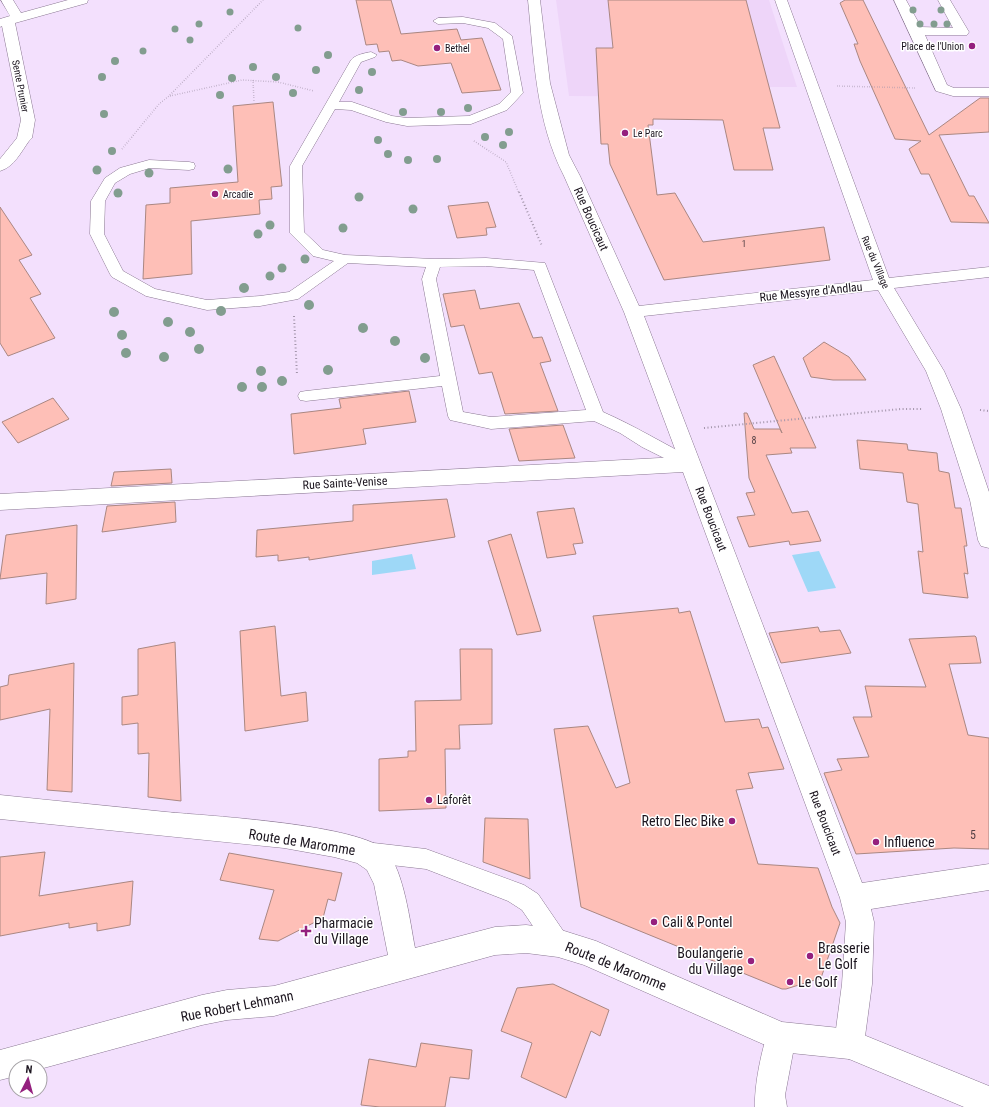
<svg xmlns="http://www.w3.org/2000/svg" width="989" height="1107" viewBox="0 0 989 1107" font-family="'Roboto Condensed',sans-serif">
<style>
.built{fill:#eed5f9}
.water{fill:#9ed8f7}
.building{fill:#febfb7;stroke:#aa8782}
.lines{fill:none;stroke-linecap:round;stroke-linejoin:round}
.lane-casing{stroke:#8a7892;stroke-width:1}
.street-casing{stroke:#8a7892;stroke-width:1}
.secondary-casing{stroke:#8a7892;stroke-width:1}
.path-far1{stroke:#a294aa;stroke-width:1.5;stroke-dasharray:0.5 2;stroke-linecap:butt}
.path{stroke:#a294aa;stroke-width:2;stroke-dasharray:1 2.5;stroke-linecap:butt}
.lane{fill:#fff;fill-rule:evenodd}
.street{fill:#fff;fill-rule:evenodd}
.secondary{fill:#fff;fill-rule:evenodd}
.tree{fill:#829d8f}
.poi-dot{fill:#94207e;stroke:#fff;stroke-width:1.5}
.labels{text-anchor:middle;stroke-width:3;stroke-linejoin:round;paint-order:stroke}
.far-number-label{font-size:9px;fill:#544045}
.far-poi-label{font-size:10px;fill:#1c151f;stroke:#fff;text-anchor:start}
.far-street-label{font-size:10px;fill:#1c151f;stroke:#fff}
.number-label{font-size:10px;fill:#544045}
.street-label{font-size:12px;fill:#1c151f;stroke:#fff}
.poi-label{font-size:12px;fill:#1c151f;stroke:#fff;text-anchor:start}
.near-number-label{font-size:12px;fill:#544045}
.near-poi-label{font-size:14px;fill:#1c151f;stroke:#fff;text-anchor:start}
.near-street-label{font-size:14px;fill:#1c151f;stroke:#fff}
</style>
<rect width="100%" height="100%" fill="#f3e0fd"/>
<path class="built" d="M556,0h213l28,87h-98l1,10 -131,-1z"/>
<path class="water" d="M819,551l17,37 -28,4 -16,-37z
M412,554l4,15 -44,6v-14z"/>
<path class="building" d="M356,0h35l10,34 56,-5 4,11 21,-2 19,52 -39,3 -11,-30 -33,3 -17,-6 -9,1 -3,-10 -10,1 -2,-8 -11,1z
M608,0h138l34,128h-17l10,42h-39l-11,-50 -70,-1v6h-5l9,70 18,-2 28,49 121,-15 6,33 -166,20 -54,-116 -2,-20h-7l-5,-96h17z
M845,0h18l66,135 51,-37h9v34l-50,3 30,61h5l15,27 -38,-1 -22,-48h-8l-12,-25 12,-8 -26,-2 -35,-78 -6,-17h4l-18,-41z
M273,102l9,84 -11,1 1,12 -13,1 1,14 -69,7 1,53 -49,5 3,-74 24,-2v-15l68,-6 -5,-76z
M488,202l8,25 -10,1 1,7 -30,3 -9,-32z
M0,207l32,48 -13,5 22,34 -11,4 25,40 -47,18 -8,-13z
M475,290l5,19 39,-6 14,35 9,-1 9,24 -11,2 18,48 -53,3 -13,-42 -13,2 -15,-49 -13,2 -8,-33z
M824,342l25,15 17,23h-33l-22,-3 -8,-19z
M774,356l42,92h-26l2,5 -26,2 26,58 16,-2 13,30 -31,4 -1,-4 -40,6 -12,-30 18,-2 -9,-22 9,-1 -6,-14 -5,-65h3l7,16h26l2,4 -29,-68z
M409,391l7,31 -53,7 3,15 -72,10 -3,-40 50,-6 -2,-9z
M53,398l16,21 -51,24 -16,-21z
M563,425l12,33 -56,3 -10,-32z
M857,440l50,4 1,6 29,3 2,18 10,2 6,35h6l6,38h-3l4,28 -4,-1 4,25 -45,-5 -5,-42 5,1 -5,-48 -11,-2 -4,-29 -43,-4z
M171,469l1,14 -61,3 3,-14z
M447,499l8,38 -146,23v-3l-31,4v-6l-22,2 1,-27 96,-9v-16z
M175,502l1,20 -74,10 5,-26z
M574,508l9,35 -10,1 3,10 -29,4 -10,-46z
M77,525l-1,74 -30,5 1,-31 -47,6 6,-44z
M511,534l30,97 -24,4 -29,-94z
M678,608l1,5 11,-2 35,111 34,-3 3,9 6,-1 16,42 -36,4 5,15 -17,2 22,74 60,4 14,39 8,16 -19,55 -35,11h-4l-201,-82 -27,-178 34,-3 28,62 14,-5 -37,-167z
M275,626l6,70 25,-4 2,29 -63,10 -5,-100z
M818,627l2,5 20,-2 11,23 -70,10 -12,-30z
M975,636l1,1 5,26 -32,1 19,71 21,3v111l-35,-1 -98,6 -32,-81 18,-3 -5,-11 32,-2 -16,-40h19l-7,-31 61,1 -17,-48z
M175,642l4,105 2,54 -33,-4 1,-44 -11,1v-31l-16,2v-28l16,-2v-46z
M460,649h32v75l-33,1 1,24h-15l1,59 -67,3v-52l29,-2v-6h8l-1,-50 46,-1z
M74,663l-2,129 -25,-2 3,-81 -50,11v-33l8,-2 1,-10z
M485,818l43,1 2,60 -47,-17z
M45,852l-6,44 94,-15 -3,44 -33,6v-8l-28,5v-5l-69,13v-79z
M229,853l113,20 -7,28 -7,-2 -5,19 -45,23 -19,-2 15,-49 -54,-10z
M553,984l56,26 -9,26 -9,-5 -25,67 -45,-21 11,-34 -31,-12 16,-43z
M421,1043l51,7 -3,29 -19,-2 -5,30h-65l-19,-2 8,-46 47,8z"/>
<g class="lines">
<g class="lane-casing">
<path id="lane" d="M463,17l32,6 17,13 11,57 -2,2 -14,15 -36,14 -64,2 -21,-4 -35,-12 -16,-1 -33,57 2,66 19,18 22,5 89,4 52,-1 59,5 58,149c32,14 61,32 93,48l2,4 -2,4 -6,2 -6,-2 -42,-21 -22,-14 -26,-12 -103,8 -41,-9 -2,-4 -6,-30 -136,15 -6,-1 -2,-4 2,-4 6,-1 134,-15 -18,-97 4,-12 -78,-4 -50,36 -38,7 -53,4 -61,-14 -34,-19 -2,-3 -20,-40 1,-33 14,-23 15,-10 29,-8 40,2 5,1 1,3 -1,3 -5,1 -39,-2 -20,6 -15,9 -10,18 -1,33 19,37 32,18 52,11 53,-4 29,-4 45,-31 -21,-5 -23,-23v-67l61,-106c4,-5 14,-7 20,-8l6,3 -2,2 -14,5 -22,40h13l40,14 15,2 62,-2 30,-12 12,-12 -8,-53 -15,-11 -25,-5 -25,1 -5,-3 5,-3zM486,266l48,4 52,140 -95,7 -28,-5 -27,-133 4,-12z
M365,842l61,7 98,36 14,9 28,41 4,8 -4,8 -8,4 -8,-4 -28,-41 -14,-9 -82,-32 -61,-7 -8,-3 -3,-7 3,-7z"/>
</g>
<g class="street-casing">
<path id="street" d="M1,0h12l8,13 47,-13h20l-1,3 -72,20 20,97 -3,18 -3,3c-8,11 -15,26 -29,30v-12l17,-21 4,-18 -19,-94 -2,1v-8l10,-3z
M528,0h12l10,83 19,72 11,21 59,130 234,-26 -98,-280h12l102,278 100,-11v10l-95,11 50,83 17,38 28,83v56l-8,-2 -3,-6 -8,-40 -29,-91 -15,-38 -48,-81 -234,26 218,567 127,-19v26l-118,19 3,13 -2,62 -8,60 -4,11 -11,4 -11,-4 -4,-11 8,-60 4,-62 -6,-24 -157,-426 -683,38v-16l678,-37 -54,-145 -60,-136c-28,-54 -30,-117 -36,-176z
M894,0h12l15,27 32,1 -15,-28h12l19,32 -2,3h-42l22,50 7,3h35v8h-36l-17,-5z
M781,1022l11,4 4,11 -11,58 2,12h-32c-1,-22 7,-60 15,-81z"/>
</g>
<g class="secondary-casing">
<path id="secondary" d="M0,795c55,6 110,11 166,17 42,4 196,12 221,40 17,20 23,70 28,96l80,-21 31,-2 32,4 38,12 186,81 67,7 140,57v21h-25l-115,-48 -68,-7 -197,-87 -26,-8 -32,-4 -31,2 -221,61 -47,4 -25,5 -162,44v-2h-24v9l-16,4v-30l202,-55 25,-5 47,-4 114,-31 -14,-71 -7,-14 -10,-7 -23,-6 -50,-9 -284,-29z"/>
</g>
<path class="path-far1" d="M253,80l1,22
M837,86l79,2
M170,96l72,-16 36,2 36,9
M474,141l32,21 13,31
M122,149l37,-45 10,-8 94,-96"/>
<path class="path" d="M519,192l23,54
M294,316l3,59
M980,410l9,1
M704,428l197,-19h22"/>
<use href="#lane" class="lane"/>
<use href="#street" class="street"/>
<use href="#secondary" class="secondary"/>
</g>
<g class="tree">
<circle cx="913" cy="10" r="3.5"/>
<circle cx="941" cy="10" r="3.5"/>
<circle cx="230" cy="12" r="3.5"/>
<circle cx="199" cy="24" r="3.5"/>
<circle cx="920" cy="24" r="3.5"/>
<circle cx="934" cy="24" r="3.5"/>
<circle cx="947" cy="24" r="3.5"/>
<circle cx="298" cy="28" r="3.5"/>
<circle cx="175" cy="29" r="3.5"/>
<circle cx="190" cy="40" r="3.5"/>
<circle cx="143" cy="51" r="3.5"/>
<circle cx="328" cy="55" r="4"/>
<circle cx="115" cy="61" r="4"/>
<circle cx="253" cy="67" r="4"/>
<circle cx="316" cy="70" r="4"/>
<circle cx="372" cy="72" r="4"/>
<circle cx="102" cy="77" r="4"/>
<circle cx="276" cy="77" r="4"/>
<circle cx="232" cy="78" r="4"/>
<circle cx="359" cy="90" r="4"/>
<circle cx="293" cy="93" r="4"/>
<circle cx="220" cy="95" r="4"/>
<circle cx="468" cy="108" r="4"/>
<circle cx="403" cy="112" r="4"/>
<circle cx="441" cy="112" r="4"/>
<circle cx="104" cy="114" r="4"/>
<circle cx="509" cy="132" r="4"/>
<circle cx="485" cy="137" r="4"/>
<circle cx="378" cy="140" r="4"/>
<circle cx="503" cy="145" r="4"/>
<circle cx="112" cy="151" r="4"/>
<circle cx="388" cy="154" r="4"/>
<circle cx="437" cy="159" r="4"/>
<circle cx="408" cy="160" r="4"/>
<circle cx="228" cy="169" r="4.5"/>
<circle cx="97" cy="170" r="4.5"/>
<circle cx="149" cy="173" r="4.5"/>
<circle cx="118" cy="193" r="4.5"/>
<circle cx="359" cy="197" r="4.5"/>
<circle cx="413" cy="209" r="4.5"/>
<circle cx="270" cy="225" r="4.5"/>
<circle cx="343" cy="228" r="4.5"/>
<circle cx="258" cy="234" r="4.5"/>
<circle cx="305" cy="259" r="4.5"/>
<circle cx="282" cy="268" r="4.5"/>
<circle cx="270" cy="276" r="4.5"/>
<circle cx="244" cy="288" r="5"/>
<circle cx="309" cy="305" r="5"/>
<circle cx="221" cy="311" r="5"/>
<circle cx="114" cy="312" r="5"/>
<circle cx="168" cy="322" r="5"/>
<circle cx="363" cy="328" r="5"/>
<circle cx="190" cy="332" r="5"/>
<circle cx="122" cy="335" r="5"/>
<circle cx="395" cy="341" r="5"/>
<circle cx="199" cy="349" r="5"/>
<circle cx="126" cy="353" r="5"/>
<circle cx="164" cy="357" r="5"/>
<circle cx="425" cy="358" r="5"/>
<circle cx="328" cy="370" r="5"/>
<circle cx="261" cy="371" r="5"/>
<circle cx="282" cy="381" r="5"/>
<circle cx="242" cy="387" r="5"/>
<circle cx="262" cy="387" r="5"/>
</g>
<g class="poi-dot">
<circle cx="972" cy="46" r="4"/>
<circle cx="437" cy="48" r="4"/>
<circle cx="625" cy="133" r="4"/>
<circle cx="215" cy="194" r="4"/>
<circle cx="429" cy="800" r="4"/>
<circle cx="732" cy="821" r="4"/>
<circle cx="876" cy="842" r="4"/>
<circle cx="654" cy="922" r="4"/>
<path d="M304 925h4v4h4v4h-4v4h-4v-4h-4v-4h4z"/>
<circle cx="810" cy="956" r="4"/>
<circle cx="751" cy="961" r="4"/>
<circle cx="790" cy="982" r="4"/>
</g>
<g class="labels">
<g class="far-number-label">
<text x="744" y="247">1</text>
</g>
<g class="far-poi-label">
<text x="964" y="50" text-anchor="end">Place de l'Union</text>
<text x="445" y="52">Bethel</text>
<text x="633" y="137">Le Parc</text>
<text x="223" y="198">Arcadie</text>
</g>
<g class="far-street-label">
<text transform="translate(21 86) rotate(79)" y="4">Sente Prunier</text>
<text transform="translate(876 262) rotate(67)" y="4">Rue du Village</text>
</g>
<g class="number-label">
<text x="754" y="444">8</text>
</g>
<g class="street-label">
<text transform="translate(591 219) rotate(66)" y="4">Rue Boucicaut</text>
<text transform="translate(811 292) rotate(-6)" y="4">Rue Messyre d'Andlau</text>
<text transform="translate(345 483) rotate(-3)" y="4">Rue Sainte-Venise</text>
<text transform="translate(711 519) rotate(69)" y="4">Rue Boucicaut</text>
<text transform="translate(825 823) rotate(69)" y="4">Rue Boucicaut</text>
</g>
<g class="poi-label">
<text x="437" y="804">Laforêt</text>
</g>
<g class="near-number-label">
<text x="973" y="839">5</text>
</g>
<g class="near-poi-label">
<text x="724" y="826" text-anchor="end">Retro Elec Bike</text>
<text x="884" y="847">Influence</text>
<text x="662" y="927">Cali &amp; Pontel</text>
<text x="314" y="928">Pharmacie<tspan x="314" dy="16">du Village</tspan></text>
<text x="818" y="953">Brasserie<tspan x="818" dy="16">Le Golf</tspan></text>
<text x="743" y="958" text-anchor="end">Boulangerie<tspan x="743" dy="16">du Village</tspan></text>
<text x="798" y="987">Le Golf</text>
</g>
<g class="near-street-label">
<text transform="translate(302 842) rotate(9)" y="5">Route de Maromme</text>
<text transform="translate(616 966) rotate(22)" y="5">Route de Maromme</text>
<text transform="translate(237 1006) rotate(-11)" y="5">Rue Robert Lehmann</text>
</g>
</g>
<g transform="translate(28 1079) rotate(6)"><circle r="19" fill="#ffffff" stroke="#a4a1a5"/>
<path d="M0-3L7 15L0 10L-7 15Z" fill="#94207e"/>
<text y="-6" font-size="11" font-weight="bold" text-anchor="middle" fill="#1c151f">N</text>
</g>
</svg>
